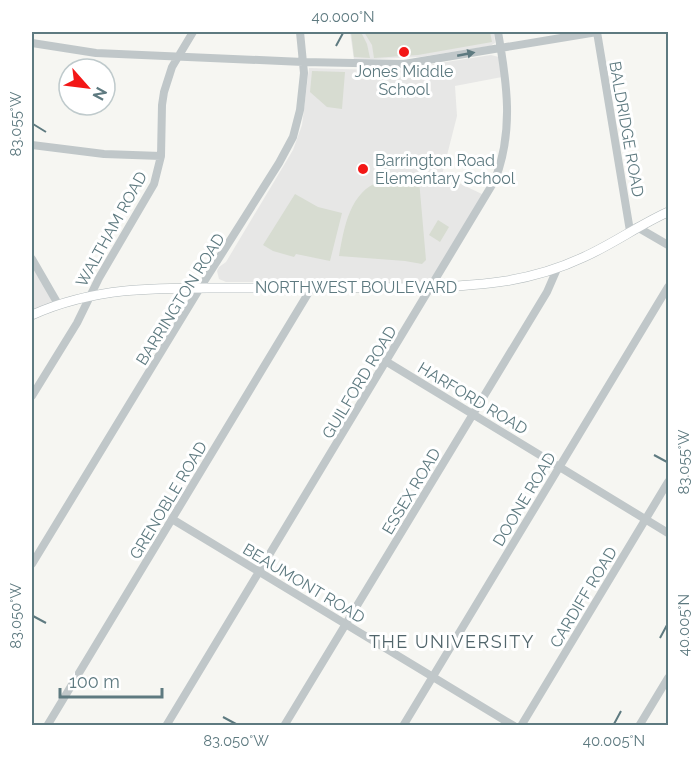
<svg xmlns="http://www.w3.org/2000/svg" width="700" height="757" viewBox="0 0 700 757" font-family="Raleway,sans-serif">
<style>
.built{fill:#e7e7e6}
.green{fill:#d7dcd1}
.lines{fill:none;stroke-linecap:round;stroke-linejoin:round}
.major-casing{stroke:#b1b9bb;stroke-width:10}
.minor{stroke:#c0c7c9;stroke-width:8}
.major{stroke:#fff;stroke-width:9}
.oneway{fill:#5e7a80}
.ticks{fill:none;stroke:#5e7a80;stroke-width:2}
.poi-dot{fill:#f31716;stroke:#fff;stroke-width:2}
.labels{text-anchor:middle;stroke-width:6;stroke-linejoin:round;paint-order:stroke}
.poi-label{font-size:16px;fill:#5e7a80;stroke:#fff}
.street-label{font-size:16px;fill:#5e7a80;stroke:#fff}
.neighbourhood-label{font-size:18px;letter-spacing:1.5px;fill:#51656b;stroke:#fff}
.neatline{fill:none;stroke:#5e7a80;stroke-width:2}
.ticks-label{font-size:15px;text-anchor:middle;fill:#5e7a80}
</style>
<rect width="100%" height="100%" fill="#f6f6f2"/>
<path class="built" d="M350,32h144l1,11 -5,3 -70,11 -66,3z
M491,55l8,2 3,20 -47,9 2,30 -15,59 42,20 -54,87h-204l-7,-3 -2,-8 2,-4 7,-5 67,-112 9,-25 7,-57 65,2 34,-2z
M32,267l26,41 -26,12z"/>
<path class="green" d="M351,32h10l6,12 3,14 -16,-1z
M364,32h126l2,10 -74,13 -44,3 -2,-13z
M312,71l33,1 -3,37 -15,-2 -17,-15z
M419,180l7,80 -4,4 -17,-3 -66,-5c5,-27 10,-65 42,-75 11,-3 26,-1 38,-1z
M295,194l23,13 24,6 -12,48 -34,-7 -2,3 -21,-6 -10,-6z
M438,220l11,7 -9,15 -11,-7z"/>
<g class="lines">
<g class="major-casing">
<path id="major" d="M32,315c69,-31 137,-27 212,-27 59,0 119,-1 179,0 58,-3 106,-5 161,-31 29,-13 55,-32 84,-45"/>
</g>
<path class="minor" d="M597,32l33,199
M32,43l64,10 207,9 101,2 193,-32
M32,145l72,9 57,2
M637,227l31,18
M32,259l26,45
M387,362l281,171
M32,396l45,-73 22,-45 55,-94 7,-28 1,-51 2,-13 8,-25 21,-35
M172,519l342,207
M32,564l168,-276 79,-125 14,-26 7,-27 4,-37 -4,-41
M47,726l265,-439
M166,726l329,-546c19,-49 12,-97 3,-148
M284,726l263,-434 10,-23
M403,726l265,-439
M521,726l147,-244
M639,726l29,-48"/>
<use href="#major" class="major"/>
</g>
<defs><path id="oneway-solid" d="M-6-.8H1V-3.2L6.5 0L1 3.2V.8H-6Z" transform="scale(1.5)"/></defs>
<use class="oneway" href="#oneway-solid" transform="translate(466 54) rotate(-11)"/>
<path class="ticks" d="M336,46l7,-13M33,124l13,8M654,455l13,7M33,616l13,7M660,638l7,-13M223,717l13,7M614,724l7,-13"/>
<g class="poi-dot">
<circle cx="404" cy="52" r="6"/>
<circle cx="363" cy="169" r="6"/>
</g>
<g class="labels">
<g class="poi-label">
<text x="404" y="77">Jones Middle<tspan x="404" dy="18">School</tspan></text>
<text x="375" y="166" text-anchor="start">Barrington Road<tspan x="375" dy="18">Elementary School</tspan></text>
</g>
<g class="street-label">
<text transform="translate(627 129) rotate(80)" y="6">BALDRIDGE ROAD</text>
<text transform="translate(111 229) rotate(-61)" y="6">WALTHAM ROAD</text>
<text x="356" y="293">NORTHWEST BOULEVARD</text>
<text transform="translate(180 299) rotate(-58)" y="6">BARRINGTON ROAD</text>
<text transform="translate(359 382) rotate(-59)" y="6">GUILFORD ROAD</text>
<text transform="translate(473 398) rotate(31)" y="6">HARFORD ROAD</text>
<text transform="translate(411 491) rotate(-59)" y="6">ESSEX ROAD</text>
<text transform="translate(524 499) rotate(-59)" y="6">DOONE ROAD</text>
<text transform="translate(168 500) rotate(-59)" y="6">GRENOBLE ROAD</text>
<text transform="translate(304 583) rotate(31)" y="6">BEAUMONT ROAD</text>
<text transform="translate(583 597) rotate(-59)" y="6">CARDIFF ROAD</text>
</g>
<g class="neighbourhood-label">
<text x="452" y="648">THE UNIVERSITY</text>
</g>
</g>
<rect width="700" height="757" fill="none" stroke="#ffffff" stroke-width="66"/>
<g transform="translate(87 87) rotate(118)"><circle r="28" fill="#ffffff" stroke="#bfcacc" stroke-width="1.5"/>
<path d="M0-4.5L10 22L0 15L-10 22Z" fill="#f31716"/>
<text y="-9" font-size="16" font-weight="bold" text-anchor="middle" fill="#5e7a80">N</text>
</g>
<path d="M60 688v9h102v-9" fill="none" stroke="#5e7a80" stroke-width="3"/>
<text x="69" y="688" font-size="18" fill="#5e7a80" stroke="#ffffff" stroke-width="4.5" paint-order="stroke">100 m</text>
<rect x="33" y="33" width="634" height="691" class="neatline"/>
<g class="ticks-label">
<text x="343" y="22">40.000°N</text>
<text transform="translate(16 124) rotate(-90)" y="5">83.055°W</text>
<text transform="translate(684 462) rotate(-90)" y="5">83.055°W</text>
<text transform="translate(16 616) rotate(-90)" y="5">83.050°W</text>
<text transform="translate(684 625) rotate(-90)" y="5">40.005°N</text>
<text x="236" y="746">83.050°W</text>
<text x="614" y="746">40.005°N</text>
</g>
</svg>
